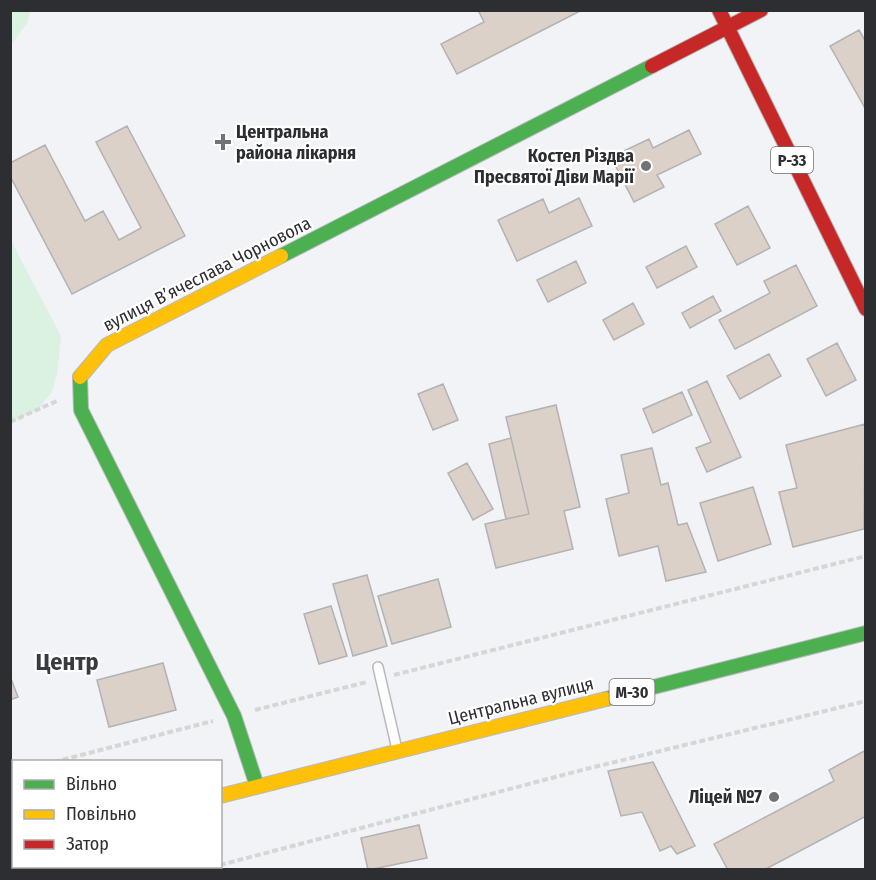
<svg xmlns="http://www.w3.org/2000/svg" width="876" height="880" viewBox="0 0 876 880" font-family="'Fira Sans Condensed',sans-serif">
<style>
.green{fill:#dbf2e2}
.building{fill:#dcd1c8;stroke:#b2b2b3;stroke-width:1.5}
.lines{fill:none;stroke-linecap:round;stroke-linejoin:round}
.lane-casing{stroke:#b7b9bc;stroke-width:12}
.fast-casing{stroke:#b7b9bc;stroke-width:16}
.slow-casing{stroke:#b7b9bc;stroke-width:16}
.jam-casing{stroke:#b7b9bc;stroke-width:16}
.path{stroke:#d6d6d7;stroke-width:4;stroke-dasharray:6 3;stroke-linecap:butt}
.lane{stroke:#fdfdfe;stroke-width:9}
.fast{stroke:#4caf50;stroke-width:14}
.slow{stroke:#ffc107;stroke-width:14}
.jam{stroke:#c62828;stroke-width:14}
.poi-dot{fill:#727376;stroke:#fff;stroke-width:2}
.labels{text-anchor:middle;stroke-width:4.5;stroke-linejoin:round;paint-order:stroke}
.shield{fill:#fff;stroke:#6c6d6f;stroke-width:1.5}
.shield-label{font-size:16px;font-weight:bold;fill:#2d2e31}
.poi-label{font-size:18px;font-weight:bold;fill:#2d2e31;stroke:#fff;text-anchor:end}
.street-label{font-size:18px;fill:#2d2e31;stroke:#fff}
.district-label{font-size:24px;font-weight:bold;fill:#383b40;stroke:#fff}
</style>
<rect width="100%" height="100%" fill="#f1f3f7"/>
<path class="green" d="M11,10l20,1 -4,12 -16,22z
M10,239l51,97 -4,39 -5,16 -13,18 -28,13z"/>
<path class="building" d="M478,10h104l-125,64 -16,-30 43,-22z
M859,30l7,12v68l-36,-64z
M127,126l58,110 -113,58 -62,-118v-13l35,-18 40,76 18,-10 16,29 22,-12 -45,-86z
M689,130l12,24 -44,21 7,12 -30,15 -23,-45 38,-18 4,9z
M579,198l13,28 -75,35 -19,-41 45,-21 6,14z
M748,206l22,42 -33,17 -22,-41z
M686,246l11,21 -40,21 -11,-21z
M576,261l10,22 -38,19 -11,-22z
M796,265l21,41 -82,43 -16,-29 51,-27 -6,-12z
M713,296l8,15 -31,17 -8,-15z
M633,303l11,21 -30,16 -11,-20z
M837,343l19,37 -30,16 -19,-37z
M769,354l12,22 -41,23 -13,-23z
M707,381l34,76 -34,15 -11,-24 15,-6 -23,-52z
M443,384l15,36 -25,10 -15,-36z
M682,392l10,23 -39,18 -10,-24z
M556,405l24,102 -16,4 9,38 -77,19 -11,-44 44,-10 -23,-97z
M865,424l-1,105 -71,18 -14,-55 18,-4 -11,-43z
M511,438l18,76 -23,5 -17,-75z
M652,448l9,37 7,-2 10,42 9,-2 19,49 -40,9 -8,-35 -39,10 -13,-57 23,-6 -8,-38z
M467,463l26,46 -20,11 -25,-47z
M753,487l18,57 -53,17 -18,-58z
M367,575l20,71 -34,10 -20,-72z
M438,579l13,48 -59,17 -14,-48z
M331,606l16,50 -28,8 -15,-50z
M163,663l13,47 -67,17 -12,-47z
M10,676l8,21 -8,3z
M866,750v66l-102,54h-36l-14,-26 120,-63 -5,-11z
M653,762l42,84 -18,8 -6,-8 -11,5 -18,-39 -21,4 -13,-45z
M419,825l8,33 -59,12 -7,-32z"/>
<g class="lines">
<g class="lane-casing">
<path id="lane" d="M378,667l18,78"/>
</g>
<g class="fast-casing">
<path id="fast" d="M281,256l371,-190
M80,377l1,33 153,306 23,70
M606,699l260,-66
M10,851l4,-1"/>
</g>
<g class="slow-casing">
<path id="slow" d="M80,377l27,-32 174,-89
M220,796l386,-97"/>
</g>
<g class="jam-casing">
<path id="jam" d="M719,10l147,299
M652,66l109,-56"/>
</g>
<path class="path" d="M10,422l49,-22
M394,675l472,-119
M255,710l112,-28
M54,762l159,-41
M10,767l4,2
M10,775l4,-1
M220,865l366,-96 280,-68
M204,870l12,-4"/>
<use href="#lane" class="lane"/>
<use href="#fast" class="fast"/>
<use href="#slow" class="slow"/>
<use href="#jam" class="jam"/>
</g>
<g class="poi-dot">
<path d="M220 133h6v6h6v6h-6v6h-6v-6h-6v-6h6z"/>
<circle cx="646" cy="166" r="6"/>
<circle cx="774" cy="797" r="6"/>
</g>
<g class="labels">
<g class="shield">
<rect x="771" y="147" width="42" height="26" rx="4.5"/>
<rect x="609.5" y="679" width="45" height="26" rx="4.5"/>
</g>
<g class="shield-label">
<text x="792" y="166">Р-33</text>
<text x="632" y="698">М-30</text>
</g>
<g class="poi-label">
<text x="236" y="138" text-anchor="start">Центральна<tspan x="236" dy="21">района лікарня</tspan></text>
<text x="634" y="162">Костел Різдва<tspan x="634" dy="21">Пресвятої Діви Марії</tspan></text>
<text x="762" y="803">Ліцей №7</text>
</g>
<g class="street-label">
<text transform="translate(207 274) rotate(-27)" y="6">вулиця Вʼячеслава Чорновола</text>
<text transform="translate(521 701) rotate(-14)" y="6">Центральна вулиця</text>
</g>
<g class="district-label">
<text x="67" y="670">Центр</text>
</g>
</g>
<rect width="876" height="880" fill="none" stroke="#2d2e31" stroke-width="24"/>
<rect x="12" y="760" width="210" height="108" fill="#ffffff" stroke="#ababad" stroke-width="1.5"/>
<rect x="24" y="780" width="30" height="9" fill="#4caf50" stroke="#ababad" stroke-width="1.5"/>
<text x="66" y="790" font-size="18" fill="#2d2e31">Вільно</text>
<rect x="24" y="810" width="30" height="9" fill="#ffc107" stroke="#ababad" stroke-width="1.5"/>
<text x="66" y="820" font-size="18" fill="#2d2e31">Повільно</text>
<rect x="24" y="840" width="30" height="9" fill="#c62828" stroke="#ababad" stroke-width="1.5"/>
<text x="66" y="850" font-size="18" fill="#2d2e31">Затор</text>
</svg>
